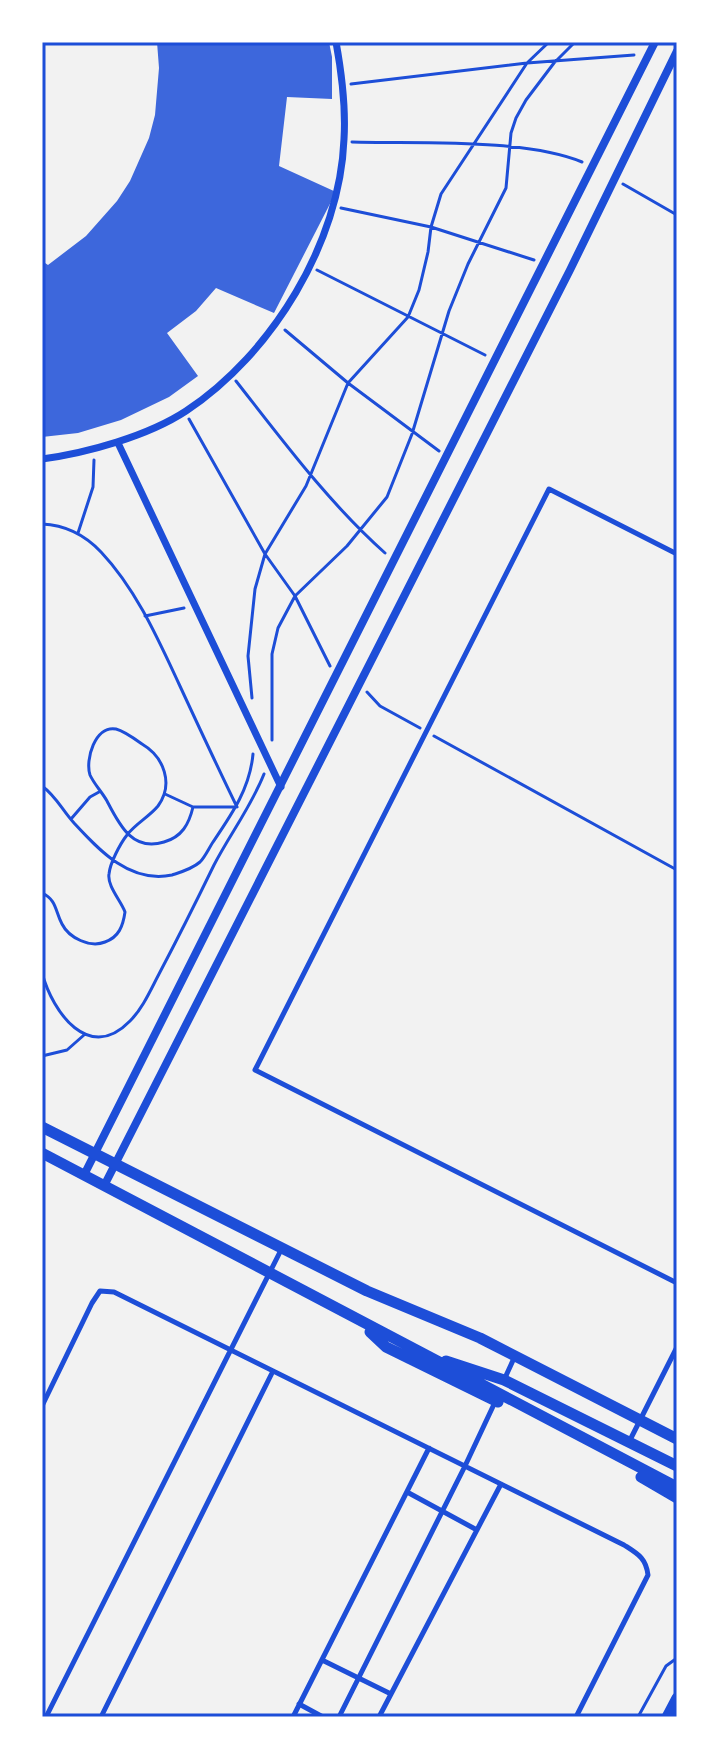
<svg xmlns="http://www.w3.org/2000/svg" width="719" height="1759" viewBox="0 0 719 1759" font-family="'Varela Round',sans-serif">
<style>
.building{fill:#3d67dc}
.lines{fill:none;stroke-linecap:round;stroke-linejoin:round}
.path{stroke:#1d4ed8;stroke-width:3}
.service{stroke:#1d4ed8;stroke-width:5}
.pedestrian{stroke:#1d4ed8;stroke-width:7}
.minor{stroke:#1d4ed8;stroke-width:8}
.tertiary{stroke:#1d4ed8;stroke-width:11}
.neatline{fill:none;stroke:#1d4ed8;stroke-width:3}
</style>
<rect width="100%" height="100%" fill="#f2f2f2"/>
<path class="building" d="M157,42h172l3,15v42l-45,-2 -8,69 57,26 -62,121 -58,-25 -20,23 -29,22 31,43 -29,21 -48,23 -43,13 -36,4v-176l6,4 38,-29 31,-35 13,-20 19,-43 6,-23 4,-47z"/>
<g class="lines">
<path class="path" d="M351,84l176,-21 107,-8
M352,142c66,2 171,-4 230,20
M623,184l54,31
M341,208l90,19 103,33
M317,270l168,85
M285,330l63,53 91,68
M236,381c47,60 92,121 149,172
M189,419l76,135 30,42 35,70
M42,524c23,1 43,11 59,28 35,37 57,87 78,132 19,41 38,82 58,123h-44l-28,-13
M78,533l15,-46 1,-27
M145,616l39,-8
M367,692l13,14 40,22
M252,698l-4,-42 7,-67 10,-35 41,-68 42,-103 60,-66 11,-27 9,-38 3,-25 10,-33 86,-131 22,-21
M434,736l243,134
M272,740v-86l6,-26 17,-32 52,-50 40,-49 25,-63 37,-123 19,-47 38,-76 5,-55 5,-15 10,-18 28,-37 21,-21
M42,786c14,10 20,24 32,37 25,27 56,61 98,52 9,-3 20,-6 28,-13 5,-5 9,-14 13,-20 19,-28 37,-54 40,-88
M71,819l19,-22 9,-5
M42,893c15,7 13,18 20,31 7,14 28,24 43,18 14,-5 18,-16 20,-30 -4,-11 -18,-26 -16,-38 1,-11 11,-30 18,-39 8,-11 22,-18 31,-29 16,-22 6,-49 -16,-62 -7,-5 -18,-13 -26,-15 -21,-4 -31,31 -26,46 4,9 12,17 17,26 12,23 25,51 57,41 18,-5 25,-18 29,-35
M42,973c11,40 47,90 88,48 13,-13 21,-32 29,-47 19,-36 37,-72 55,-109 16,-31 37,-58 50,-91
M42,1056l25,-6 17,-15
M638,1717l28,-51 11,-8"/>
<path class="service" d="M677,554l-128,-65 -294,581 422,213
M504,1380l11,-24
M42,1406l50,-103 8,-12 14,1 510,253c14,9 22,13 24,30l-72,142
M629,1442l48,-95
M407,1492l70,38
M322,1660l69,34
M299,1704l24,13
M46,1717l235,-467
M101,1717l172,-346
M293,1717l136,-269
M339,1717l126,-251 31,-66
M379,1717l122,-233"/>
<path class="pedestrian" d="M118,443l163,344
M42,459c45,-6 106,-23 144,-48 86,-57 154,-168 158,-272 2,-33 -2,-64 -8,-97"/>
<path class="minor" d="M84,1175l571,-1133
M104,1186l466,-916 107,-219"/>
<path class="tertiary" d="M42,1127l325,164 113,47 197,101
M42,1153l635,334
M370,1332l16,15 112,55
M446,1361l58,19 173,86
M641,1477l36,21
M667,1717l10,-19"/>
</g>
<rect width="719" height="1759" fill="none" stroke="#ffffff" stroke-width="88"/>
<rect x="44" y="44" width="631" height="1671" class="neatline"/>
</svg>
